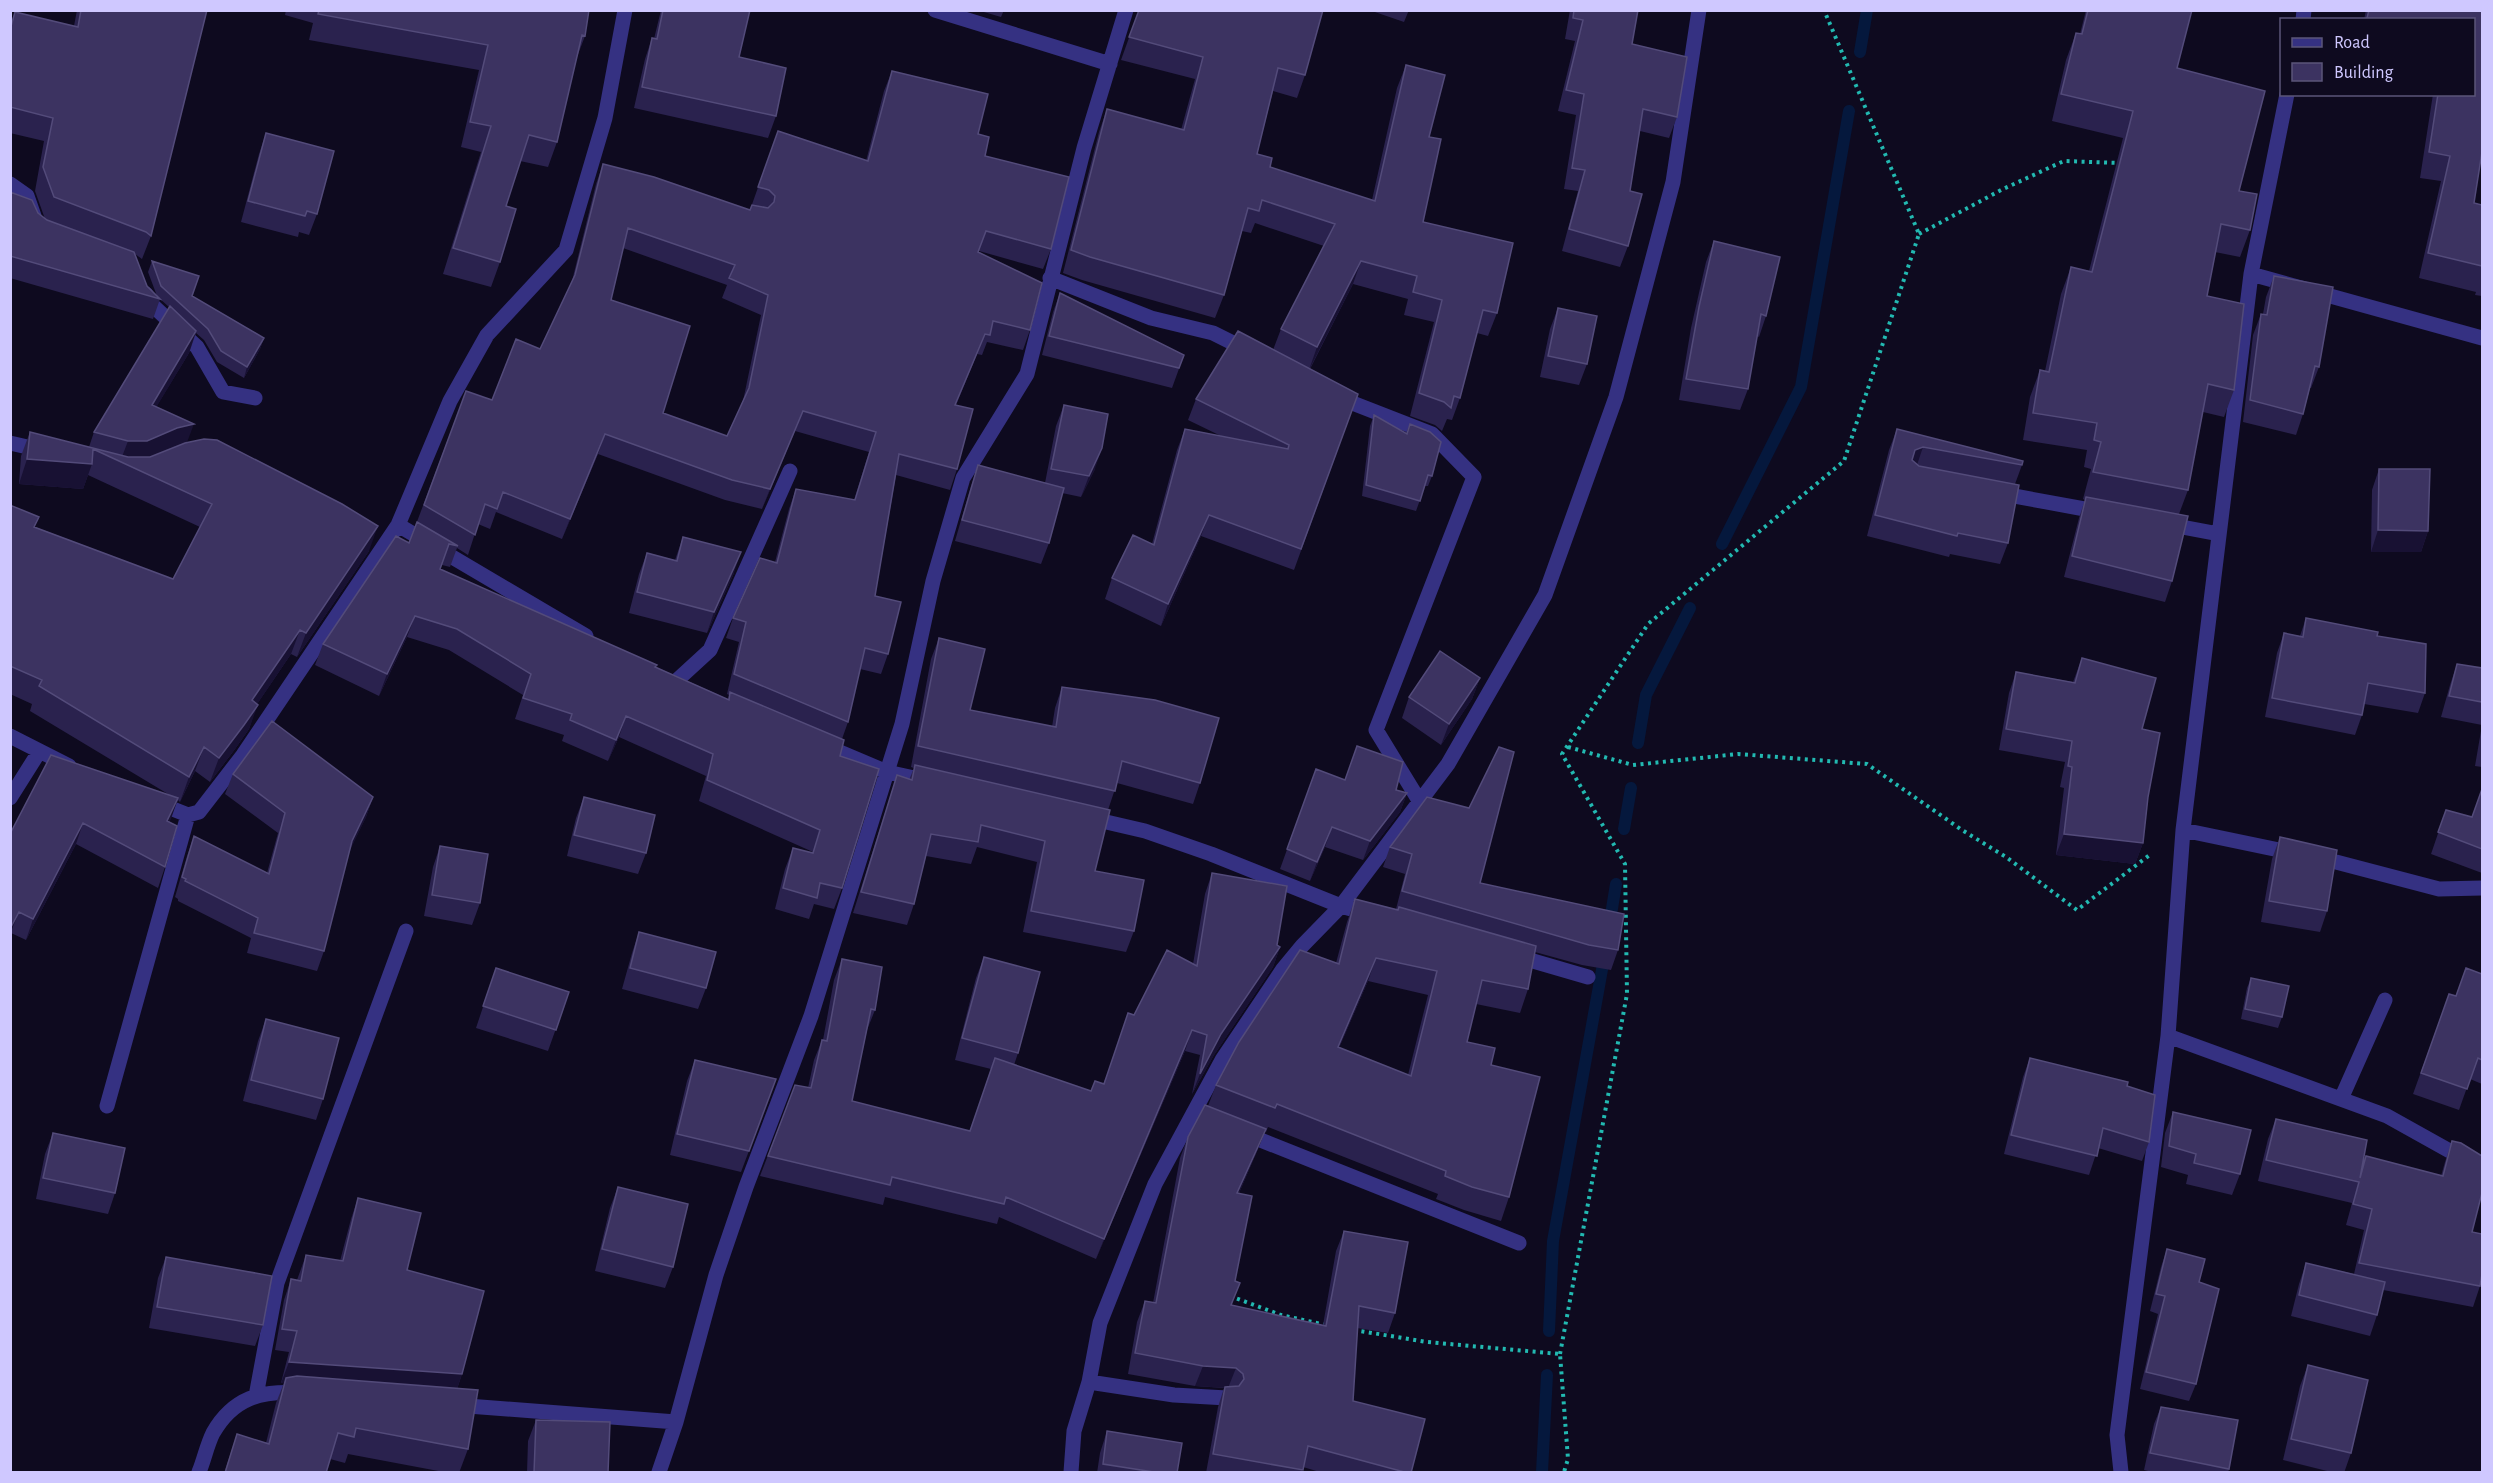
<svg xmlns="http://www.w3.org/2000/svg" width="2493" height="1483" viewBox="0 0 2493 1483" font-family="'Alegreya Sans',sans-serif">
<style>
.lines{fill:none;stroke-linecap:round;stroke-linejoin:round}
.stream{stroke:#05183d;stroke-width:12}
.path{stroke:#22b9b1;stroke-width:4;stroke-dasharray:3 4.5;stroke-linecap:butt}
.minor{stroke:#353182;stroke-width:15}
.wall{fill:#2a224e;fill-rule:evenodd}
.shaded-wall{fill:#181133}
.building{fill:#3c3361;stroke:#534b7a;stroke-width:1.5;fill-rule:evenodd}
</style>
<rect width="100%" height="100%" fill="#0e0a1f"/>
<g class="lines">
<path class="stream" d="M1860,52l7,-42
M1722,544l79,-157 48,-276
M1638,743l8,-48 44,-87
M1624,829l7,-41
M1609,927l7,-43
M1549,1331l4,-90 52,-288
M1542,1472l5,-97"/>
<path class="path" d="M1919,234l84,-45 61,-28 56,2
M1568,747l65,18 105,-11 129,10 95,66 44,27 71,53 74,-56
M1230,1296l51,19 45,10
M1354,1330l73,12 133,12 8,105 -4,13
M1560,1354l67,-360 -2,-130 -63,-110 86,-130 196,-163 75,-227 -95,-224"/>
<path class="minor" d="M935,10l175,54
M2303,20l1,-10
M10,184l17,12 7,20
M2251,274l231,64
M1050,278l101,40 62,15 36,18
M146,294l3,8 48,45 26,45 32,6
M1337,397l95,37 42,43 -98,253 44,72
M10,443l35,8
M1998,493l103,19
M2166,524l53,10
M398,525l52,-124 37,-66 79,-85 39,-132 20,-108
M674,683l36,-33 80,-179
M10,736l59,30
M928,781l-41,-9 15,-48 31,-143 30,-103 64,-104 57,-226 42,-138
M10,798l29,-46
M155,802l33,13 11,-3 44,-57 155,-230 188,111
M2183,830l153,32 103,27 43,-1
M1372,915l-31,-9 107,-142 97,-169 71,-198 57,-215 26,-172
M1516,956l72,21
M2168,1036l219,80 95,53
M2341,1099l44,-99
M107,1106l81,-291
M1243,1133l276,110
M1089,1382l85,13 53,3
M256,1396l21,-113 129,-352
M455,1405l221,17
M199,1472c5,-12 8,-27 14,-39 20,-35 48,-43 87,-40
M659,1472l17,-50 40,-147 30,-88 65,-171 76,-244 -64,-27
M1071,1472l3,-41 15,-49 11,-59 55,-139 67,-124 61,-91 19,-23 39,-40 -130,-52 -66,-23 -56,-13
M2121,1472l-4,-37 51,-399 15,-206 68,-556 36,-180"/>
</g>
<path class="wall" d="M77,10h130l-56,226 -9,23 -7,-5 12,32 10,10 -9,-24 4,-11 40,35 72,42 -4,11 -16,29 -27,-16 -13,-22 -8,-7 -7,20 -33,54 31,35 182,109 -72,106 -6,-3 -34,50 -8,25 -14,20 -25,33 -15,-11 -15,31 -2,-2 -9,22 -4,45 -7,21 -82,-44 -50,96 -15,-7 -1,-99 158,-40 -138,-83 2,-7 -22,-10v-189l25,22 138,52 27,-52 -112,-52 -5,14 -64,-5 2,-28 9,-24 59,15 5,-15 75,-125 -10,-9 1,1 -7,20 -143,-41v-86l35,27 -10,-28 9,-50 -34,-8v-109l5,-12 59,14z
M286,10h303l-4,26 -8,21 -20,85 -9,25 -28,-6 -14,45 -6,56 -9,25 -48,-13 38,-122 -20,-5 18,-77 -170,-30 4,-17 -28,-8z
M661,10h89l-11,47 37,59 -8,22 -134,-30 11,-49 7,-21 2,1z
M977,10h27l-3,7z
M1139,10l166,65 -8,23 -24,-7 -16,63 13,13 102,33 25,-112 9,-23 23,72 -6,85 74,91 -9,23 -11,-3 -17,65 -8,22 -5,-1 -5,12 -7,-6 -25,-9 24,-94 -30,-7 4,-16 -55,-15 -43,85 48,25 -64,176 -93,-34 -40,90 -56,-27 7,-21 40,-34 25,-94 8,-21 36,7 -33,-16 8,-21 77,-49 8,-21 43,-83 -69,-23 -4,10 -9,-2 -18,64 -9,23 -133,-38 -19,-7 36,-141 8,-23 74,21 14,-51 -74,-19z
M1369,10h40l-5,12z
M1570,10h68l-6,34 45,73 -8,21 -29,-7 -10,60 -2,55 -8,21 -58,-16 16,-60 -14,-2 12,-74 -18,-4 17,-70 -10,-2z
M2086,10h106l-15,58 62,123 11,39 -10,27 -25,-5 -8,44 27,94 -10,27 -21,-5 -15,78 -9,24 -7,67 -7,21 -101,-25 15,-59 6,-18 -2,-1 8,-30 -7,-2 3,-17 -64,-10 7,-43 10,-27 5,1 16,-77 10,-27 18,4 34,-133 -71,-17 14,-61 10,-27 4,1z
M2366,10h116l-8,193 8,2v91l-7,-1 1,-3 -57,-14 22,-97 -21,-3 13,-84h41v-74h-110z
M892,71l86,63 7,22 66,93 -8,20 -64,-18 -1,1 52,78 -7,20 -36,-8 -5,13 -5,-1 -21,51 1,64 -7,21 -54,-15 -21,121 13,58 -7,20 -21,-5 -12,53 -6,17 -2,17 2,132 -8,21 -20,-5 -5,15 -34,-10 10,-40 8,-21 19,5 1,-1 -114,-51 7,-25 -87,-39 -11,24 -46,-20 2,-6 -49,-16 8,-24 -74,-45 -42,-13 -28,59 -64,-31 8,-21 86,-101 57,-152 26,9 48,-51 31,-64 25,-101 7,-20 147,46 28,-79 88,30 18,-70zM623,248l104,37 -5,13 39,17 -18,86 -16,35 -64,-23 -52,-113zM795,431l74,21 -15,48 -58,-11 -7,20 -14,53 -42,56 -7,20 13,4 -12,52 2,1 -1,4 -72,-32 -216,-98 2,-4 8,2 7,-19 11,7 10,-31 12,5 6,-17 66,27 36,-85 127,46 37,9z
M266,133l51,81 -8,21 -10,-3 -1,5 -57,-15 18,-68z
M1714,241l52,75 -7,21 -2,-1 -9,53 -8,21 -61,-10 12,-72 15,-66z
M2274,276l45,91 -8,21h-1l-7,26 -7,21 -53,-13 10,-87 8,-21h2l3,-17z
M1060,293l124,62 -12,33 -130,-33 11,-43z
M1558,308l29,56 -8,21 -39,-8 10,-48z
M1064,405l31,64 -14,28 -19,-4 -13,50 -8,21 -86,-23 16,-55 7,-21 67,18 11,-57z
M1374,415l32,18 4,-9 22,52 -4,10h-3l-9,25 -54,-15 8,-70z
M1897,429l125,36 -7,19 -7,59 -8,21 -50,-10 -1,3 -82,-21 22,-86z
M2379,469l49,62 -7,21h-50l1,-62z
M683,537l51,36 -27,60 -78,-20 10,-39 8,-21 28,7z
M2306,618l71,18 48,57 -7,20 -54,-9 -2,11 -7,20 -90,-18 12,-64 7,-20 16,3z
M939,638l31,72 82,17 3,-19 7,-21 138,96 -7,21 -76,-21 -9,27 -13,61 39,60 -8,21 -103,-20 14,-70 -60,-15 -6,17 -45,-8 -12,48 -7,21 -54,-12 37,-116 7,-22 12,5 5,-12 -3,-1 20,-108z
M2082,658l60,71 6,68 -5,46 -8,21 -79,-9 8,-67 -4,-1 5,-25 -66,-12 10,-57 7,-21 57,10z
M2457,664l25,4v99l-7,-1 7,-41 -41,-8 9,-32z
M1480,678l-8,21 -31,46 -39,-27 7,-21z
M1357,746l39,44 11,3 -7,19 -37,48 -38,-13 -15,34 -30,-12 36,-100 29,11z
M233,774l140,23 -7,20 -17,34 -25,100 -7,20 -70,-18 4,-15 -73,-37v-2l-3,-2 12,-41 7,-20 73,37 11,-40 -53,-39z
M2482,789v84l-51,-19 15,-44 26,7z
M584,797l62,56 -8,21 -71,-18 9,-38z
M1427,797l53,86 138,67 -7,20 -29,-5 -47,-13 -7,37 -8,24 -44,-9 -9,38 24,23 18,132 -8,24 -37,-11 -28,-11 2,-5 -170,-67 -2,5 -1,-1 -7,18 -19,44 -4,88 -3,24 91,20 13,-74 8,-20 51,82 -7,20 -31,-5 -4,73 58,72h-88l-20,-6 -1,6h-96l12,-66 6,-19 -29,-2 -67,-12 9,-52 8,-21 8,2 27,-145 8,-21 20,-31 8,-21 120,-122 11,-41 8,-23 41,10 9,-35 -22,-7 7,-20zM1368,981l60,14 -20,80 -69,-27z
M2280,837l47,74 -7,21 -59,-10 11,-63z
M440,846l40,57 -8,22 -48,-9 9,-49z
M1212,873l65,72 3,2 -7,20 -59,88 -22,39 8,-39 -15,-4 -89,208 -97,-42 -2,7 -112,-27 -2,8 -123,-29 35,-91 13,3 6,-28 8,-20h1l11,-60 8,-21 33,51 -8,20 -15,71 118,30 21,-62 -36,-9 21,-82 8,-21 34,96 -4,12 77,26 12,-7 31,-69 59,-51 12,-70z
M639,932l67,56 -8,21 -76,-20 10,-36z
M496,968l73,24 -21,59 -72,-23z
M2482,974v110l-12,-5 -11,31 -46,-16 36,-100 7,2z
M2251,978l31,39 -4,11 -37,-9 6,-31z
M266,1019l57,80 -7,21 -73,-19 15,-60z
M2030,1058l97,28 22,56 -7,19 -44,-13 -9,27 -85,-21 19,-77z
M695,1060l81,19 -35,93 -71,-17 17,-74z
M2173,1112l67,62 -8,21 -46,-11 2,-9 -27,-8 4,-34z
M2276,1119l86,48 4,-11 75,20 4,-14 7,-21 20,91 8,54 -7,21 -90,-17 -6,25 -7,21 -79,-20 8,-32 7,-21 48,11 10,-44 -18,-5 6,-22 -94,-22 10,-42z
M53,1133l62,60 -7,21 -72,-15 9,-45z
M618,1187l55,80 -8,21 -70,-17 15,-63z
M358,1198l49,72 55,104 -5,15 11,60 -9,24h-10l-101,-19 -3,9 -15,-4 -4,14h-102l13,-39 29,9 10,-40 8,-20h-3l8,-31 -14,-2 9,-50 7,-21 6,1 9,-25 34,6 11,-42z
M2167,1249l32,33 -3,102 -7,17 -49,-12 18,-75 -8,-3 11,-44z
M166,1257l97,68 -8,21 -106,-18 9,-50z
M2308,1365l43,88 -7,20h-9l-52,-13 17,-74z
M2161,1407l68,62 -1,4h-72l-12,-3 10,-46z
M536,1420l72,53h-81l1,-32z
M1107,1431l70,42h-80l3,-20z"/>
<path class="shaded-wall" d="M1361,261l-8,23 -44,86 8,-23z
M196,331l-7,22 -44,73 7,-21z
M985,334l-8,20 -29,71 7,-20z
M264,338l-4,11 -16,29 3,-11z
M803,411l-8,20 -33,78 8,-20z
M194,424l-8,21 -47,17h-19l8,-21z
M605,434l-7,20 -36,85 8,-20z
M1923,447l-7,21 -9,3 8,-21z
M1102,448l-7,21 -14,28 8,-21z
M27,459l65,5 -9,25 -64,-5z
M1209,515l-8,21 -40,90 7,-22z
M378,526l-9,25 -72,106 9,-24z
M2378,530l50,1 -7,21h-50z
M741,552l-7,21 -27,60 7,-21z
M415,616l-8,21 -28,59 8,-22z
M300,630l-9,24 -48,71 9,-25z
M1480,678l-8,21 -31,46 8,-21z
M258,705l-9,24 -14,20 -25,33 9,-24z
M626,716l-7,21 -11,24 8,-21z
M204,747l-9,24 -15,31 9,-25z
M1407,793l-7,19 -37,48 7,-19z
M373,797l-7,20 -21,44 7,-20z
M178,798l-7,21 -12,23 8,-21z
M83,823l-7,21 -50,96 7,-21z
M1332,827l-7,20 -15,34 7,-19z
M2064,834l79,9 -8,21 -79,-9z
M19,912l-9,22v-5z
M1280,947l-7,20 -59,88 -22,39 8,-20 21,-40z
M1376,958l-8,23 -39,90 9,-24z
M1192,1030l-7,21 -89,208 8,-20z
M1266,1129l-8,20 -28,65 7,-21z
M289,1362l173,12 -7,21 -169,-17 -2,5h-3z
M1203,1366l33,2 -8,20 -33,-2z"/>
<path class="building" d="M81,10h126l-56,226 -5,-4 -92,-35 -11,-30 10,-49 -43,-11v-77l5,-18 63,15z
M319,10h270l-4,26 -3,-1 -25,107 -28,-7 -23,71 10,3 -16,53 -47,-14 38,-122 -21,-4 18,-77 -170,-31z
M663,10h87l-11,47 47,11 -10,48 -134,-29 10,-49 5,1z
M1139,10h184l-18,65 -27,-7 -21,86 15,4 -2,9 105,34 31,-136 39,10 -16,62 12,2 -18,83 90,21 -16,70 -14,-3 -23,88 -6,-2 -3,12 -7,-6 -25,-9 23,-93 -29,-8 4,-16 -56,-15 -44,86 -36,-18 54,-105 -73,-24 -3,11 -11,-3 -24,87 -134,-38 -19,-7 36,-141 77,21 19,-73 -74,-20z
M1574,10h64l-6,34 55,13 -10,60 -34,-8 -13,82 12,3 -14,52 -59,-17 16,-59 -13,-2 12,-74 -18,-4 17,-70 -10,-2z
M2088,10h104l-15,58 88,23 -26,100 18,3 -7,36 -29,-6 -14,72 37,8 -10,86 -26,-6 -20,106 -95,-18 8,-30 -7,-2 3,-17 -64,-10 7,-43 9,2 22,-105 21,5 41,-161 -72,-17 15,-61 6,1z
M2369,10h113v142l-8,51 8,2v61l-54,-13 22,-97 -21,-4 9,-58h36v-74h-100l-7,-2z
M892,71l96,23 -10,40 11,3 -4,19 84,21 -18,72 -65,-18 -8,21 64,31 -12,47 -37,-9 -3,14 -5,-1 -30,71 18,4 -16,60 -58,-15 -24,142 26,6 -13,52 -23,-6 -17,74 -114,-48 12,-52 -13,-4 27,-60 17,5 19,-74 59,11 21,-68 -73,-21 -33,78 -38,-9 -127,-46 -35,85 -67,-27 -6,17 -12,-5 -10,31 -51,-30 42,-114 26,9 24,-61 24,10 35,-74 28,-111 51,13 96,33 2,-5 16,3 6,-6 1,-6 -6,-6 -11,-3 20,-56 90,30zM628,228l107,37 -6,13 39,17 -19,93 -22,48 -64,-23 27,-87 -79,-26z
M266,133l68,18 -17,63 -10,-3 -2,5 -57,-15z
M10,192l22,8 6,13 9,7 87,32 13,34 13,13 -150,-43z
M1714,241l66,16 -14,59 -5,-2 -13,75 -62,-10 13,-72z
M152,261l47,15 -7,20 72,42 -17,29 -26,-16 -13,-22 -47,-43z
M2274,276l59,11 -14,80 -4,-1 -12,48 -53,-14 11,-86 6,1z
M1060,293l124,62 -5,13 -130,-32z
M170,306l26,25 -44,74 42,19 -17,4 -30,13h-19l-34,-9z
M1558,308l39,8 -10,48 -39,-8z
M1238,331l120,63 -57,155 -92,-34 -41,89 -56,-26 21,-43 21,10 31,-116 103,20 1,-4 -93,-46z
M1064,405l44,9 -6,34 -13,28 -38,-7z
M1374,415l33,19 3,-10 20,8 11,10 -9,34 -4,-1 -8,26 -54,-16z
M1897,429l126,32 -1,4 -99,-18 -8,3 -3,10 7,6 100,19 -11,58 -50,-10 -1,3 -82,-21z
M30,432l98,25h22l35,-14 19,-4 13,1 125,64 36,22 -72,107 -6,-3 -48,70 6,5 -14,20 -25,33 -15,-11 -15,30 -150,-91 3,-6 -32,-14v-161l29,12 -5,10 139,52 39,-75 -119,-55 -1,15 -65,-5z
M978,465l86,23 -15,55 -87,-23z
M2379,469h51l-2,62 -50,-1z
M2086,497l102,19 -16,65 -100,-25z
M417,522l41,24 -9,-2 -9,25 217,96 -2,2 74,33 1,-8 114,48 -4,16 39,13 -37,119 -22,-5 -3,15 -34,-10 10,-40 20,5 7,-23 -113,-50 6,-26 -87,-38 -10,24 -46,-20 2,-6 -49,-16 8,-24 -74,-45 -42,-13 -28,58 -64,-30 73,-108 13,7z
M683,537l58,15 -27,60 -77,-20 10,-39 30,8z
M2306,618l72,14 -1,4 49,8 -1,49 -57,-10 -6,32 -90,-17 12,-65 19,4z
M939,638l46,11 -15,61 86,17 6,-40 93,13 64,18 -19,65 -78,-22 -7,30 -197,-45z
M1440,651l40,27 -31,46 -40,-27z
M2082,658l74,20 -14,51 18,4 -12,64 -5,46 -79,-9 8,-67 -4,-1 4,-25 -66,-12 10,-57 59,11z
M2457,664l25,4v34l-33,-6z
M272,721l101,76 -21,44 -28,110 -70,-18 4,-15 -73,-37 1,-2 -4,-2 12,-41 75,38 16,-61 -52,-39z
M1357,746l46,16 -7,28 11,3 -37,48 -38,-14 -15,35 -30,-13 29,-80 29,11z
M1499,747l15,5 -34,131 144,31 -6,36 -29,-5 -187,-54 10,-37 -22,-7 37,-50 42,11z
M51,755l127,43 -11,23 10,5 -12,41 -82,-44 -50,96 -14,-7 -9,17v-95z
M915,765l195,45 -15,61 49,9 -10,51 -103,-20 14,-70 -64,-16 -3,17 -47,-8 -17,70 -53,-12 36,-117 15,5z
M2482,789v60l-44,-17 8,-22 26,7z
M584,797l71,18 -9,38 -72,-18z
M2280,837l57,13 -10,61 -58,-10z
M440,846l48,8 -8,49 -48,-8z
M1212,873l75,13 -10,59 3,2 -59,87 -21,40 7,-39 -15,-5 -88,209 -98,-42 -2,7 -112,-27 -2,8 -122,-29 27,-71 16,3 11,-48 5,1 15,-82 40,8 -7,43 -4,-1 -19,92 118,30 25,-73 96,33 4,-10 9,3 24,-71 6,2 33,-65 30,16z
M1355,899l43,11 1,-3 137,39 -8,43 -46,-9 -15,62 28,6 -4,17 49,12 -31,120 -37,-10 -27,-11 1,-5 -169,-67 -2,4 -59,-23 23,-43 61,-92 39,14zM1376,958l61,13 -26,105 -73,-29z
M639,932l77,20 -10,36 -76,-20z
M984,957l56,15 -22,81 -56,-15z
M496,968l73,24 -13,38 -73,-24z
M2466,968l16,6v86l-4,-2 -11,31 -46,-16 28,-79 7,2z
M2251,978l38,8 -7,31 -37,-8z
M266,1019l73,19 -16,61 -72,-19z
M2030,1058l98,24 -1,4 28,9 -6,47 -46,-14 -6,28 -86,-21z
M695,1060l81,19 -27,72 -72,-17z
M1205,1105l61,24 -29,64 15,3 -17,85 5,2 -9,22 95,21 18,-95 64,11 -13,71 -36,-7 -6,95 72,18 -14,54h-3l-100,-27 -5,24 -90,-16 12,-67 14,-1 5,-7 -1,-5 -7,-6 -33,-2 -68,-13 10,-52 11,2 32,-166z
M2173,1112l78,18 -11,44 -46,-11 2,-9 -27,-8z
M2276,1119l91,21 -7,38 6,-22 77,20 9,-35 9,2 21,13v37l-10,39 10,2v40l-2,12 -121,-23 13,-54 -19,-5 6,-22 -93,-22z
M53,1133l72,15 -10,45 -72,-15z
M618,1187l70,17 -15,63 -71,-18z
M358,1198l63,15 -14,57 77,21 -22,83 -173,-12 8,-31 -15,-2 9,-50 10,2 5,-26 37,6z
M2167,1249l38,10 -6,23 20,7 -23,95 -50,-12 19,-76 -9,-2z
M166,1257l106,19 -9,49 -106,-18z
M2306,1263l79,19 -8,33 -78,-20z
M2308,1365l60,15 -17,73 -60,-14z
M297,1376l181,14 -10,59 -112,-21 -2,9 -16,-4 -12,40h-101l12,-39 32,10 17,-66z
M2161,1407l77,13 -9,49 -79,-16z
M536,1420l74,2 -2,51h-74z
M1107,1431l75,12 -5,30h-17l-57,-9z"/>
<rect width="2493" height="1483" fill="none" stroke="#cfc8ff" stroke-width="24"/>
<rect x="2280" y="18" width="195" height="78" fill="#0e0a1f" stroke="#5b5679" stroke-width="1.5"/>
<rect x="2292" y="38" width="30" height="9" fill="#353182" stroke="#5b5679" stroke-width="1.5"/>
<text x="2334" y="48" font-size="18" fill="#cfc8ff">Road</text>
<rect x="2292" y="63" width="30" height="18" fill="#3c3361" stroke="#5b5679" stroke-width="1.5"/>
<text x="2334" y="78" font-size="18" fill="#cfc8ff">Building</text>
</svg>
